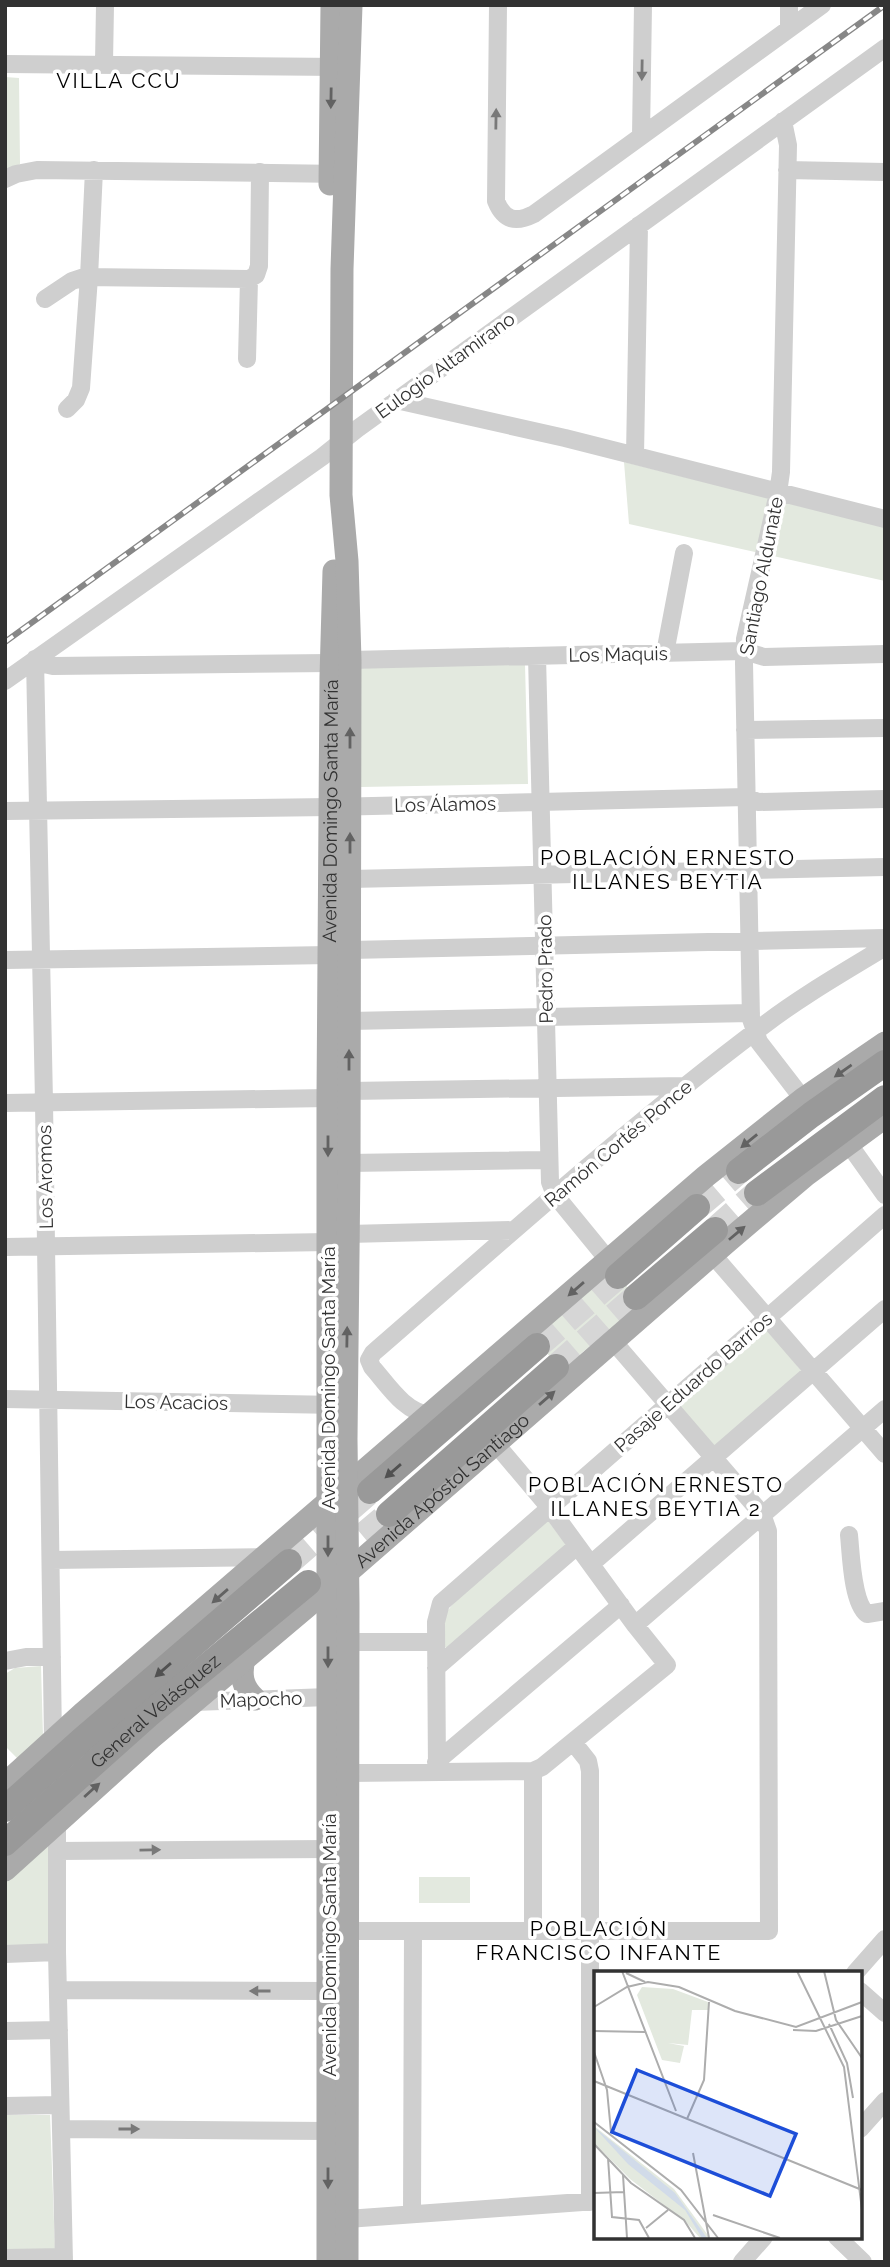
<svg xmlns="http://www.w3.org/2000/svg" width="890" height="2267" viewBox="0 0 890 2267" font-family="Raleway,sans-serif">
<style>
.green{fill:#e3e9df}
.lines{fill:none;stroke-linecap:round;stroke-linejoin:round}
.highway-tunnel{stroke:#d6d6d6;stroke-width:26;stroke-dasharray:26 13;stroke-linecap:butt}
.minor{stroke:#cfcfcf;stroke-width:18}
.major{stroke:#aaa;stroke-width:23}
.highway{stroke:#999;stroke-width:26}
.rail-casing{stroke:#878787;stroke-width:6}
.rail{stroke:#fff;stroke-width:3.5;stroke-dasharray:10;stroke-linecap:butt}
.oneway{fill:#797979}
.oneway2{fill:#626262}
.oneway3{fill:#515151}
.labels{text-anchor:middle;stroke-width:7;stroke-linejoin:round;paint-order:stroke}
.street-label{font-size:19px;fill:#323232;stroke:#fff}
.neighbourhood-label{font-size:21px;letter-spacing:2px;fill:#000;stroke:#fff}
.inset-road{fill:none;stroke:#adadad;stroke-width:2}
.view{fill:#1d4ed8;fill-opacity:0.15;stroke:#1d4ed8;stroke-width:3.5}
.inset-edge{fill:none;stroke:#323232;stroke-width:3.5}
</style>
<rect width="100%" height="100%" fill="#fff"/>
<path class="green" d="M5,77l14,1 1,86 -14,7z
M624,462l261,65v54l-256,-57z
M525,664l3,120 -167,3 -3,-119z
M608,1266l34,37 -81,67 -30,-36z
M767,1328l36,45 -91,75 -34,-41z
M546,1518l21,28 -120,102 -5,-2 2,-31 9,-11z
M41,1666l2,70 -25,23 -13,-13v-72l10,-6z
M50,1841l2,105 -47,2v-66z
M419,1877h51v26h-51z
M5,2115h45l5,134 -50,2z"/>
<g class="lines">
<path class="highway-tunnel" d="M697,1207l42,-36
M715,1230l42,-37
M537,1346l81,-70
M556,1367l80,-70
M333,1561l56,-47
M289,1562l81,-71"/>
<path class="minor" d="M498,5l-2,196c8,20 20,22 38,13l288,-209
M789,28v-23
M104,63l1,-58
M5,64l336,3
M783,121l5,24 -7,327 -3,21 -33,146 -1,24 7,356 8,23 44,57
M641,136l2,-131
M787,170l98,2
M5,179l11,-5 21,-4 306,4
M249,279l7,-4 3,-9 1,-94
M45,299l27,-18 12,-4 165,2
M247,359l2,-80
M396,400l169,38 320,81
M67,409l9,-9 5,-12 8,-111 5,-107
M635,456l4,-231
M665,653l19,-100
M537,656l13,526 5,13 54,66
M35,659l9,443 9,639
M35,659l9,5 9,2 278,-3
M350,660l394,-9 20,6 121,-3
M5,681l317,-224 35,-28 528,-381
M745,730l140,-2
M5,811l325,-4 416,-10 12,5 127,-3
M350,879l535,-12
M350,950l535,-12
M5,960l324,-5
M349,1021l402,-8
M349,1091l337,-5
M5,1103l323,-5
M848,1143l37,52
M349,1163l200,-3
M348,1234l166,-4
M5,1247l323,-5
M712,1254l173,200
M5,1399l333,6
M430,1415c-26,-3 -42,-30 -58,-48l-3,-7 4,-7c128,-111 255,-226 391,-328 38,-29 80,-53 121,-78
M849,1535c2,19 3,67 18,79l18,-3
M51,1560l215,-3
M591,1564l294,-255
M635,1625l250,-216
M348,1642h88
M5,1661l21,-4h26
M436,1668l141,-122
M194,1702l134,-5
M573,1742l15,19 2,10v431
M436,1762l185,-157
M437,1772l-1,-150 5,-19 444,-388
M347,1773l186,-2 9,-4 125,-102 -32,-40 -86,-118 -54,-64
M57,1821v131l7,310
M57,1851l272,-2
M347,1931h422l-1,-400 -6,-17 -149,-173
M533,1931v-160
M5,1954l52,-2
M855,1973l30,-34
M58,1990l271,1
M860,1991l25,22
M5,2031l54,-1
M5,2106l55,-1
M61,2129l268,2
M860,2129l25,-28
M412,2214l1,-283
M347,2219l249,-18
M837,2237l26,25
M5,2258l59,-1
M742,2262l22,-25"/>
<g class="major">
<path d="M330,184l2,-179"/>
<path d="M244,1659c-4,16 -2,28 11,40"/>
<path d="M5,1784l77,-70 624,-538 97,-77 82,-56"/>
<path id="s1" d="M5,1870l146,-132 197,-166 380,-331 78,-66 79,-58"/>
<path id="s2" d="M328,2262v-1164l3,-421 3,-106"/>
<path d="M347,2262l1,-659 -2,-164 3,-276 1,-503 -3,-99 -6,-66 1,-226 9,-264"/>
</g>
<g class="highway">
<path d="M739,1171l72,-56 74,-52"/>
<path d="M757,1193l128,-95"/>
<path d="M618,1276l79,-69"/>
<path d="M636,1297l79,-67"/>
<path d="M370,1491l167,-145"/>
<path d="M389,1514l167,-147"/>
<path d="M5,1809l77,-69 207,-178"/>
<path id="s3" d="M5,1843l143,-128 160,-132"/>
</g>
<g class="rail-casing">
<path id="rail" d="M5,642l880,-637"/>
</g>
<use href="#rail" class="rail"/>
</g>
<defs><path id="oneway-solid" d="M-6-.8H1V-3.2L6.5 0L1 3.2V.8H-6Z" transform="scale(1.75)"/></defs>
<g class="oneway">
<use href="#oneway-solid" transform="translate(642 70) rotate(91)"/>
<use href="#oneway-solid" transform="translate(496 119) rotate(-89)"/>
<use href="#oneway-solid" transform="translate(150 1850) rotate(-1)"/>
<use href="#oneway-solid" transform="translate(260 1991) rotate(-180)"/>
<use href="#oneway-solid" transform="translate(129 2129)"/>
</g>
<g class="oneway2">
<use href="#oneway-solid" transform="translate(331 98) rotate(91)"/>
<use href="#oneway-solid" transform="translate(350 738) rotate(-90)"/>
<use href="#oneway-solid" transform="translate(350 843) rotate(-90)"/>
<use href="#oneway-solid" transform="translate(349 1060) rotate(-90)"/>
<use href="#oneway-solid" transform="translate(843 1071) rotate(145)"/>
<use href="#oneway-solid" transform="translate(749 1141) rotate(141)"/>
<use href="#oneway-solid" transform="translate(328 1146) rotate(90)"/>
<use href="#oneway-solid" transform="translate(737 1233) rotate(-40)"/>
<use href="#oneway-solid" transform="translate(576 1289) rotate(139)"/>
<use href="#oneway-solid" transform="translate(347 1337) rotate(-89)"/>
<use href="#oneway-solid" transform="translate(547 1398) rotate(-41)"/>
<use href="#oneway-solid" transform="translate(328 1546) rotate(90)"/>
<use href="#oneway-solid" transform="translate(220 1596) rotate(139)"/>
<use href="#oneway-solid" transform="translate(328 1657) rotate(90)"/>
<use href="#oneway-solid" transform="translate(92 1790) rotate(-42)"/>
<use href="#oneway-solid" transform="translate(328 2178) rotate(90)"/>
</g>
<g class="oneway3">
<use href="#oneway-solid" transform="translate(393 1471) rotate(139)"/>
<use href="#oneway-solid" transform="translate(163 1670) rotate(139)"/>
</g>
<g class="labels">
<g class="street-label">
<text transform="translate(445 365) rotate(-36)" y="7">Eulogio Altamirano</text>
<text transform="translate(761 576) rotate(-79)" y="7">Santiago Aldunate</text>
<text transform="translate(618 654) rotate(-1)" y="7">Los Maquis</text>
<text transform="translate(445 804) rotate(-1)" y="7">Los Álamos</text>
<text dy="7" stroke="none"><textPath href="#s2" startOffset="1451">Avenida Domingo Santa María</textPath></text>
<text transform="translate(545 969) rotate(-91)" y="7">Pedro Prado</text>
<text transform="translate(618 1143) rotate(-40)" y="7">Ramón Cortés Ponce</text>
<text transform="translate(45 1177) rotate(-91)" y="7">Los Aromos</text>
<text transform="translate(328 1378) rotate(-90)" y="7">Avenida Domingo Santa María</text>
<text transform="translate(693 1382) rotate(-41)" y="7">Pasaje Eduardo Barrios</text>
<text transform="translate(176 1402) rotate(1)" y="7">Los Acacios</text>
<text dy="7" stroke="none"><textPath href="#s1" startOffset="579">Avenida Apóstol Santiago</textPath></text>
<text transform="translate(261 1699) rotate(-2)" y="7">Mapocho</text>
<text dy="7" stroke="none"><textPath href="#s3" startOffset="200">General Velásquez</textPath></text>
<text transform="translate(329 1945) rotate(-90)" y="7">Avenida Domingo Santa María</text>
</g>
<g class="neighbourhood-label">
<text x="119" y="88">VILLA CCU</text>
<text x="668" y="865">POBLACIÓN ERNESTO<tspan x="668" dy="24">ILLANES BEYTIA</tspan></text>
<text x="656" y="1492">POBLACIÓN ERNESTO<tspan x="656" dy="24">ILLANES BEYTIA 2</tspan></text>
<text x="599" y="1936">POBLACIÓN<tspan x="599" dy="24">FRANCISCO INFANTE</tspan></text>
</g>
</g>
<g transform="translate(594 1971)">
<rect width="268" height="268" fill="#fff"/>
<path d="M48,16l31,2 35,13v8h-16l-4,35 -20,-2 16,3 -4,17 -18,-3 -25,-65zM0,155l80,63 36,49h-10l-14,-16 -56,-43 -36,-36z" fill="#e3e9df"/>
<path d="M0,156l81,66 32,45h-5l-17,-28 -57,-46z" fill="#d1dbe9"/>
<path class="inset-road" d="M28,0l54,140M203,0l47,96 18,143M230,0l12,49 26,38M32,2l19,9M0,36l33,-20 21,-5 31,5 56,24 61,16 66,-25M235,53l18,39 6,35M199,59l23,1 46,-15M0,60l51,1M0,81l13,38 4,42M0,110l268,109M93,148l17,-39 5,-78M0,151l87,68 37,48M0,173l37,39 53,37 11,18M99,182l16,85M14,187l4,59 27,3 10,18M29,204l4,63M0,222l30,-1M119,244l67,23M52,257l22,-18"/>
<path class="view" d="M43,99l159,64 -26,62 -158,-64z"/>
<rect width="268" height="268" class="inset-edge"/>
</g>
<rect width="890" height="2267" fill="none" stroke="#323232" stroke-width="14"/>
</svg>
